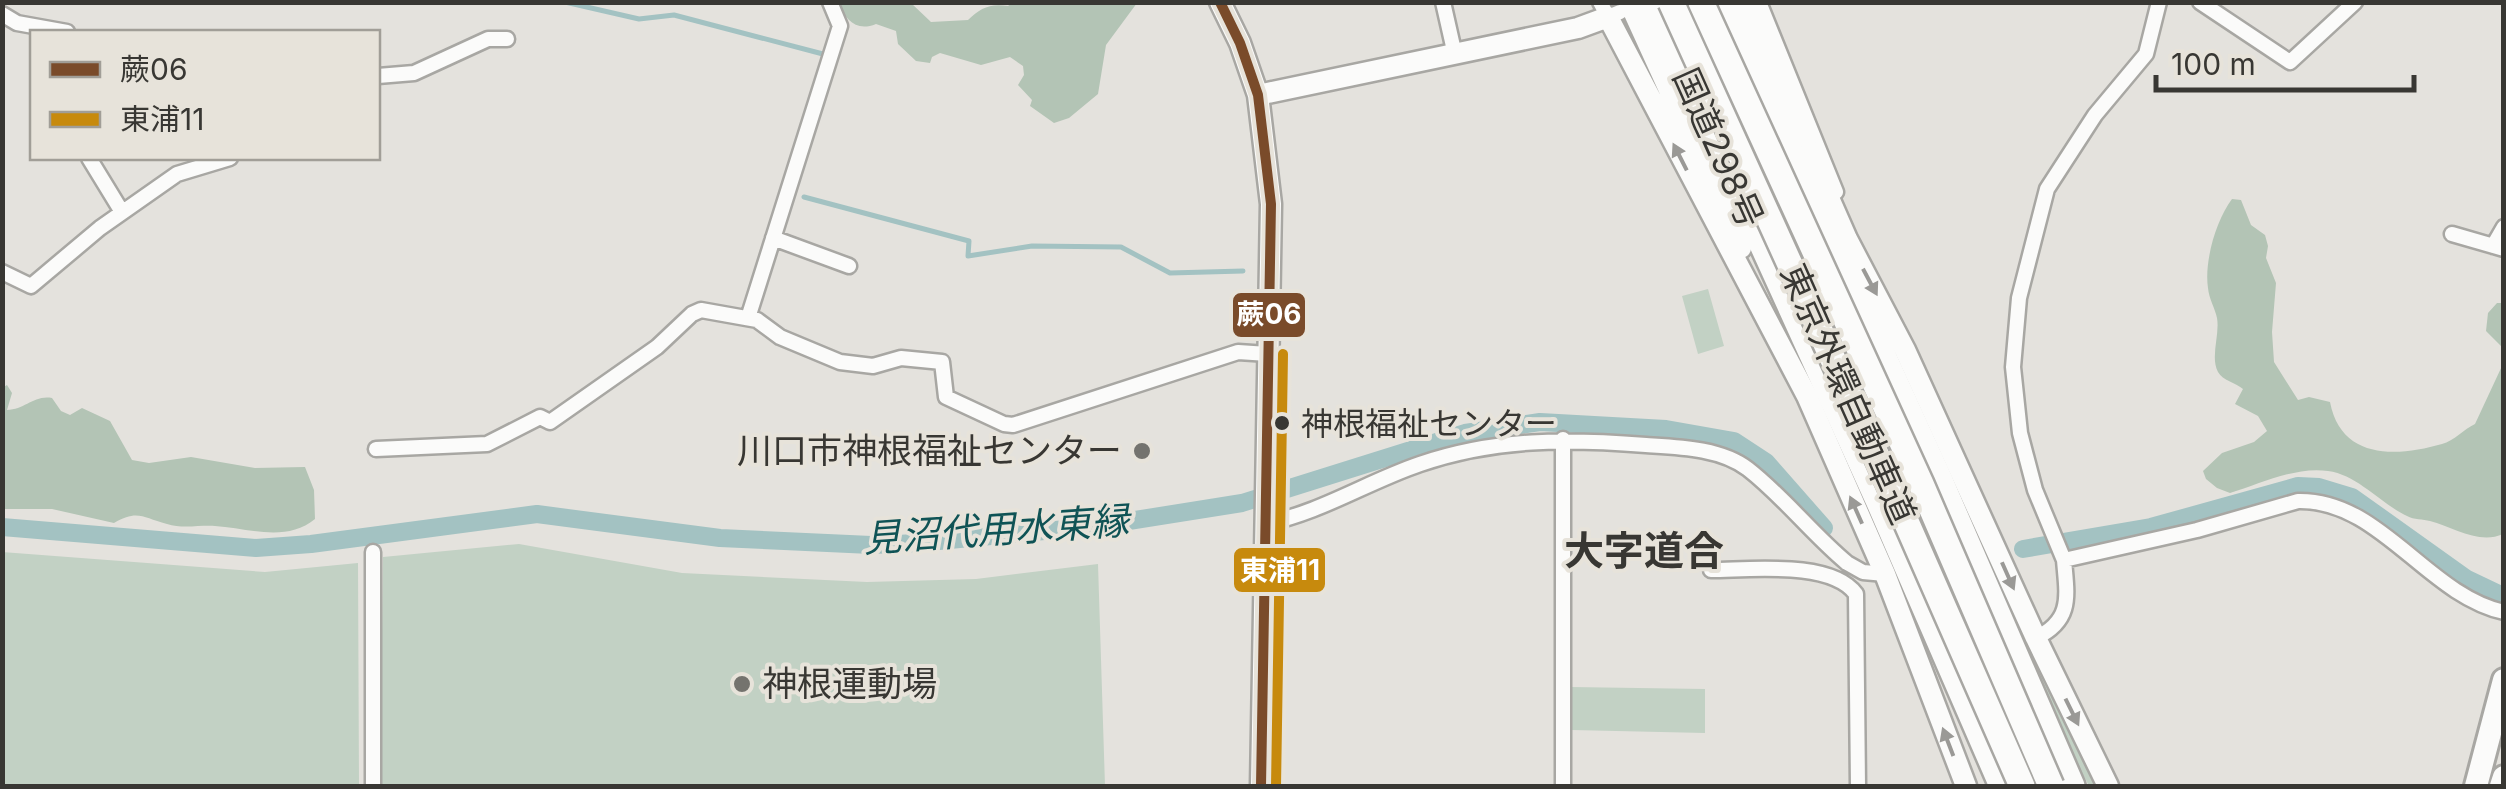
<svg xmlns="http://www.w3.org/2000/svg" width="2506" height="789" viewBox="0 0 2506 789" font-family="Inter,'Noto Sans JP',sans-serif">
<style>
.green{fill:#c2d1c4}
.forest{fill:#b3c4b5}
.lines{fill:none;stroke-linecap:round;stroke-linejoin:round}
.stream{stroke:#a3c2c2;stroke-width:5}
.canal{stroke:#a3c2c2;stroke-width:18}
.street-casing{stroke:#a8a7a3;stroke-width:19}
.secondary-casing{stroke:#a8a7a3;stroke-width:25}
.primary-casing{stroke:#a8a7a3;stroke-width:28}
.highway-casing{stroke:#a8a7a3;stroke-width:30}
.street{stroke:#fbfbfa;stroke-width:14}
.secondary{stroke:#fbfbfa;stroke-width:20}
.primary{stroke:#fbfbfa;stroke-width:22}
.highway{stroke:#fbfbfa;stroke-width:25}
.highway-bridge-casing{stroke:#a8a7a3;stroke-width:30;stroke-linecap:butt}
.highway-bridge{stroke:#fbfbfa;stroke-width:25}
.bus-1-casing{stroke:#e7e3da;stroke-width:18}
.bus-2-casing{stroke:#e7e3da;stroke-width:18}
.bus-1{stroke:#7a4b2a;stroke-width:10}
.bus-2{stroke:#c78a0d;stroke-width:10}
.oneway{fill:#9a9996}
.bus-dot{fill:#383733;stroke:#e7e3da;stroke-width:4}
.poi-dot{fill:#74736e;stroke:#e7e3da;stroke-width:4}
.labels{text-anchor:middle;stroke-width:8;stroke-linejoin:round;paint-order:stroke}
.bus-label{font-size:32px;fill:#383733;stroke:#e7e3da;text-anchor:start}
.street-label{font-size:35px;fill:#383733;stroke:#e7e3da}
.poi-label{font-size:35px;fill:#383733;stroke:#e7e3da;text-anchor:end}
.water-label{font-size:38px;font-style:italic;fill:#0f5355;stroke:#e7e3da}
.quarter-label{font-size:40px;font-weight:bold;fill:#383733;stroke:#e7e3da}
.line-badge{stroke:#e7e3da;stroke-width:4}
.badge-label{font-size:28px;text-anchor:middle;font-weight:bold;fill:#fff}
</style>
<rect width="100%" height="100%" fill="#e4e2dd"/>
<path class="green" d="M1708,289l16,57 -26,8 -16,-58z
M519,544l163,29 185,9 109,-3 122,-15 7,222h-725l3,-229z
M2,552l263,20 93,-9 1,223h-356z
M2031,656l7,6 63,124h-12l-68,-129z
M1571,687l134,2v44l-133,-3z"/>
<path class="forest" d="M838,3h73l20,19 37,-2c12,-12 22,-17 40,-14l4,-3h125l-31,42 -8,49 -29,24 -15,5 -24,-17 2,-6 -14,-15 6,-10 -1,-9 -13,-9 -29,8 -41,-12 -8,4 -2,6 -14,-2 -18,-17 -2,-13 -20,-7c-20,8 -30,-4 -38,-21z
M2232,199l9,1 10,25 14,10 3,11 -2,12 10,25 -4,49 2,30 24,38 11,-3 21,5c11,58 67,55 112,42 12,-3 22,-15 33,-20l27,-58 -1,-20 -15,-15 2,-18 9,-10h6v231c-24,11 -50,-7 -73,-13 -7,-2 -16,-1 -23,-5 -26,-12 -49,-41 -79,-45 -32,-5 -68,13 -98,22l-13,-5 -11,-9 -3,-8 19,-18 32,-11 13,-11 -9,-15 -23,-12 8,-15c-8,-7 -20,-8 -25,-17 -8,-15 2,-37 -1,-54 -2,-10 -8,-19 -9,-30 -4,-26 8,-68 24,-89z
M7,385l5,8 -5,17c18,0 26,-15 45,-12l9,13 9,4 12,-7 28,13 22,39 17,3 42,-6 64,11 50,-1 9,23 1,29c-29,24 -67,9 -100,7 -16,-1 -33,3 -48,-2 -24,-6 -29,-15 -53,-1l-62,-14h-49l-1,-121z"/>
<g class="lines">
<path class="stream" d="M565,2l74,17 35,-4 149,39
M804,197l165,44 -1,15 64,-10 89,1 49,26 73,-2"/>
<path class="canal" d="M2,527l254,21 55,-4 226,-30 183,24 151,7 47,-2 179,-17 145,-23 223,-70 75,-11 126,7 68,12 32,21 58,66
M2023,549l128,-22 147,-41 21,1 33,10 115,82 36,17"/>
<g class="street-casing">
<path id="street" d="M1443,2l12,53
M1600,2l8,15 12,-5
M1759,2l77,190
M2200,2l90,60 65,-60
M2,14l15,9 50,9
M378,76l36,-3 74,-34h19
M89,158l33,54
M2452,234l52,15
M773,238l76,28
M2493,246l11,-19
M2,272l29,14 69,-58 77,-54 53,-16
M748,318l92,-292 -10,-24
M1563,439v347
M376,449l111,-5 53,-27 10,5 107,-75 35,-33 9,-4 56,10 23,17 60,25 33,4 28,-8 41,4 4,35 58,27 9,1 225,-73 30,2
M1264,524c56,-11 103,-42 156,-60 76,-26 147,-25 226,-19 32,2 75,3 102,24 36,28 64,65 99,94l16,9 22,2
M2064,560l-29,-70 -15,-57 -7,-66 6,-69 28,-109 48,-74 51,-61 13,-52
M1711,570c38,0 120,-10 145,24l2,192
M2036,638c37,-18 31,-42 28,-78l133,-30 101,-29c82,-2 129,94 206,111
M373,786v-234"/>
</g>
<g class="secondary-casing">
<path id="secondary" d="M1220,2l20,41 18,52 13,109 -10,582
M1629,2l112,246
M1743,2l104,237 58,111 131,288 72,148
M1258,95l320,-67 30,-11 199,379 78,178 81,212"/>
</g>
<g class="primary-casing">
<path id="primary" d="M2476,786l28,-106
M2501,786l3,-9"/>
</g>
<g class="highway-casing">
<path id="highway" d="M1652,2l226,498 124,286
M1722,2l217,476 133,308"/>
</g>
<use href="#street" class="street"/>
<use href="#secondary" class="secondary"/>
<use href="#primary" class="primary"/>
<use href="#highway" class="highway"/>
<g class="highway-bridge-casing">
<path id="highway-bridge" d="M1671,2l223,492 128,292
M1701,2l220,482 130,302"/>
</g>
<use href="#highway-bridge" class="highway-bridge"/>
<g class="bus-1-casing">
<path id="bus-1" d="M1220,2l20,41 18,52 13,109 -10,582"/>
</g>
<g class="bus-2-casing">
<path id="bus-2" d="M1276,786l7,-432"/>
</g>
<use href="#bus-1" class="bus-1"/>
<use href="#bus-2" class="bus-2"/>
</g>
<defs><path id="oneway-solid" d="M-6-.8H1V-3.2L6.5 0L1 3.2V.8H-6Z" transform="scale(2.5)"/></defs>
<g class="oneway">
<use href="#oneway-solid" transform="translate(1680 157) rotate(-117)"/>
<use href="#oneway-solid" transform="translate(1870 282) rotate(62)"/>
<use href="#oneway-solid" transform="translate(1856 510) rotate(-114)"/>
<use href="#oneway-solid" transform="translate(2008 576) rotate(66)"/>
<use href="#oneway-solid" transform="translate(2072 712) rotate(64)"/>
<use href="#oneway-solid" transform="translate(1948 742) rotate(-111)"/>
</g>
<circle class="bus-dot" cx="1282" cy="423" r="9"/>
<g class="poi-dot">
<circle cx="1142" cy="451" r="10"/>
<circle cx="742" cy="684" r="10"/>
</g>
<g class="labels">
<g class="bus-label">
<text x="1301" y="435">神根福祉センター</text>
</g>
<g class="street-label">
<text transform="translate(1718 148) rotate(66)" y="12">国道298号</text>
<text transform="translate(1848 394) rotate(66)" y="12">東京外環自動車道</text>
</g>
<g class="poi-label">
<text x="1122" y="463">川口市神根福祉センター</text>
<text x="762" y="696" text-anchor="start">神根運動場</text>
</g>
<g class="water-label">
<text transform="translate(996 530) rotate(-4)" y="13">見沼代用水東縁</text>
</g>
<g class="quarter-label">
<text x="1644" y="565">大字道合</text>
</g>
</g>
<g class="line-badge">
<rect x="1231" y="291" width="76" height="48" rx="10" fill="#7a4b2a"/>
<rect x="1232" y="546" width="95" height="48" rx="10" fill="#c78a0d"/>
</g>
<g class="badge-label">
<text x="1269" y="324">蕨06</text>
<text x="1280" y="580">東浦11</text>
</g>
<rect width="2506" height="789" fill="none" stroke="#383733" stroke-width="10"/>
<rect x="30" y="30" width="350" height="130" fill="#e7e3da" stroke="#a19e97" stroke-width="2.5"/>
<rect x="50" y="62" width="50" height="15" fill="#7a4b2a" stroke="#a19e97" stroke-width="2.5"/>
<text x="120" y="80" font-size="30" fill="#383733">蕨06</text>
<rect x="50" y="112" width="50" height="15" fill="#c78a0d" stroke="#a19e97" stroke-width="2.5"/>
<text x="120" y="130" font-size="30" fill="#383733">東浦11</text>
<path d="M2156 75v15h258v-15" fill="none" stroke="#383733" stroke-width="5"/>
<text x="2171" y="75" font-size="30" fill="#383733" stroke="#e7e3da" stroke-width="8" paint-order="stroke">100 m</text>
</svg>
